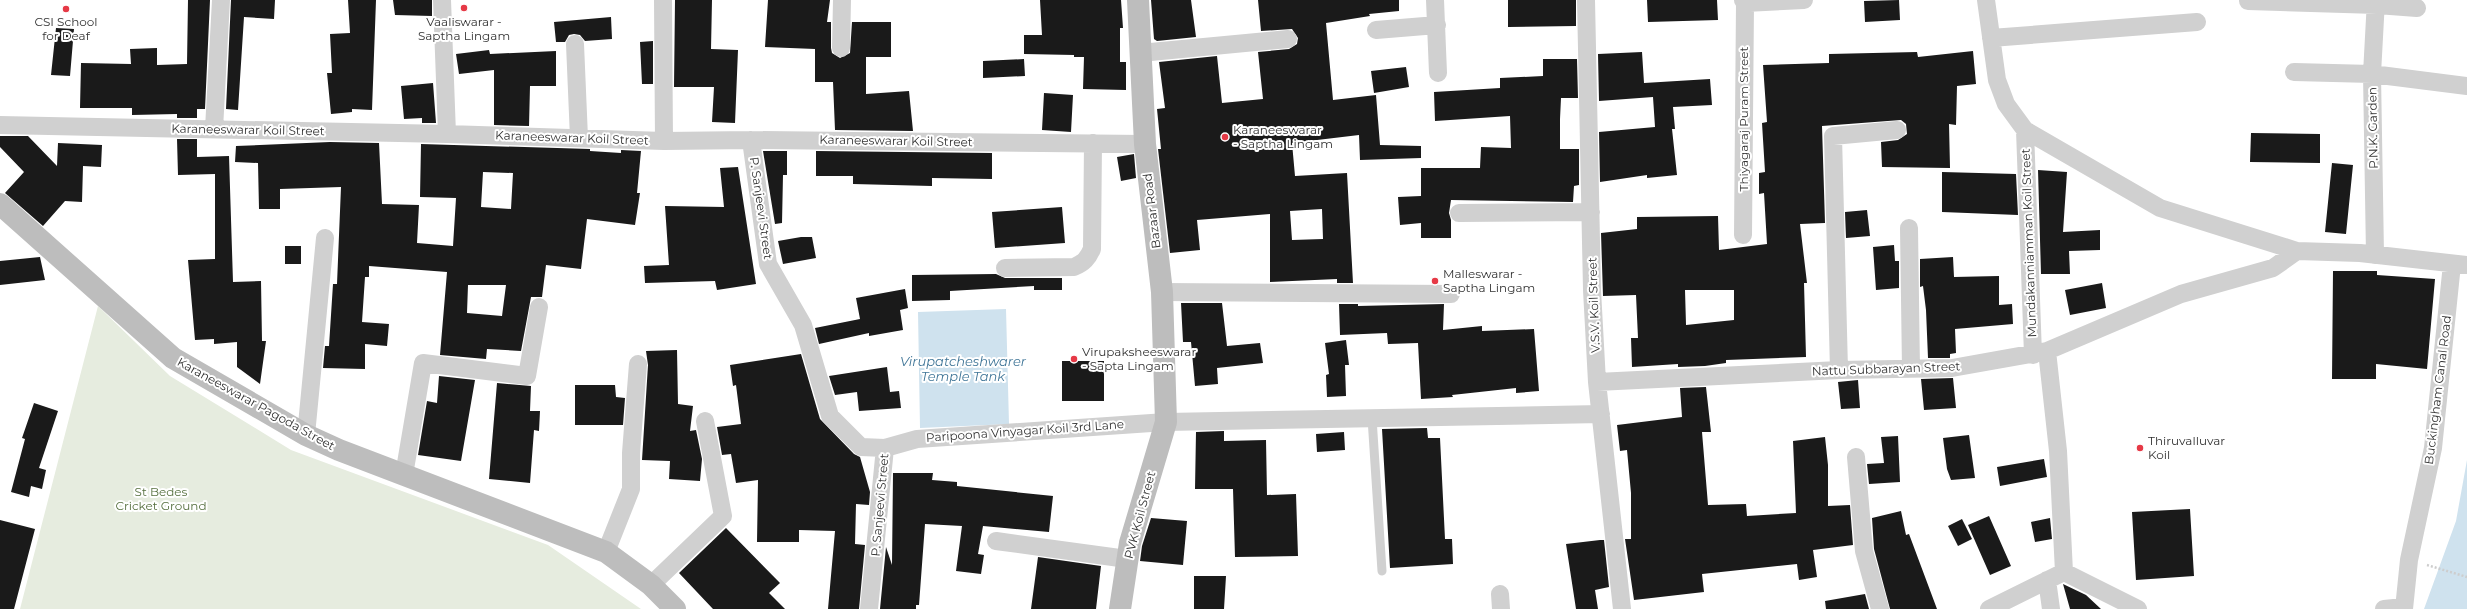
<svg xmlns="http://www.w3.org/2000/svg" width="2467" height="609" viewBox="0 0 2467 609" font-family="Montserrat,sans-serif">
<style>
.green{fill:#e6ecdf}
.water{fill:#cfe2ee}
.building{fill:#1a1a1a;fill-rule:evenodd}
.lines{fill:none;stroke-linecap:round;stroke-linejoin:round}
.path{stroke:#cdcdcd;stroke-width:2.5;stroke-dasharray:2 2;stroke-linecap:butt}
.lane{stroke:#d0d0d0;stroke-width:9}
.street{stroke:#d0d0d0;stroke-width:18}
.secondary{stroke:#bdbdbd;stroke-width:22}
.poi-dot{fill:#e63946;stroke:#fff;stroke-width:1.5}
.labels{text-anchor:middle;stroke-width:4;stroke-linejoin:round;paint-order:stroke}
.poi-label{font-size:12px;fill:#333;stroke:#fff;text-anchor:start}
.street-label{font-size:12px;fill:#333;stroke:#fff}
.park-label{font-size:12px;fill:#56703f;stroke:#fff}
.water-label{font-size:13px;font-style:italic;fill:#3f7597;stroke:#fff}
</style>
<rect width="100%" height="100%" fill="#fff"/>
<path class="green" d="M98,306l72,70 121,74 257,95 93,64h-621z"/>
<path class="water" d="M1006,309l3,115 -89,4 -2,-116z
M2467,460v149h-43l32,-88z"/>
<path class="building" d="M188,0h22l-5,109h-8v9h-20v-4l-45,1v-7h-52l1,-45 50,1 -1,-15 27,-1v17l30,-1z
M231,0h44l-1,19 -30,-2 -6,93 -12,-1z
M348,0h28l-4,110 -20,-1v3l-21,2 -4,-41h5l-2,-39 20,-1z
M393,0h39v16l-37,-1z
M675,0h37l-1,49 27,1 -3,73 -23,-1 2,-35h-40z
M768,0h62l-3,22h4v26l1,5 8,5 10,-5 2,-31h39v35h-25v37l43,-3 4,40 -78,-1 -2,-48h-18v-33l-50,-2z
M1040,0h81l2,28h-3v34h6v28l-43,-1 1,-32h-10v-2l-50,-1v-19h18z
M1151,0h40l5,37 -39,4 -3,-2z
M1258,0h141v11l-30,3 1,2 -44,7 7,77 43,-5 4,50 41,1v12l-61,2 -1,-25 -67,8 3,33 52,-3 6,110h-16v-4l-67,3v-68l-73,6 3,30 -30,3 -12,-104h3l-4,-40 8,-1 -6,-46 58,-6 5,47 41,-4 -5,-47 31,-3 8,-5 1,-6 -6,-9 -31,2zM1322,209l1,30 -31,1 -2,-29z
M1508,0h68v26l-68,1z
M1647,0h70l1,20 -70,2z
M1899,0l1,20 -35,2 -1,-21z
M611,17l1,22 -27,2 -5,-6 -6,-1 -5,1 -4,7h-9l-2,-20z
M56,28l18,1 -4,47 -19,-1z
M653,41v43h-11l-2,-42z
M489,50l1,4 66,-3v35h-26l-1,40 -35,-1v-55l-35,4 -3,-20z
M1973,51l3,33 -19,2 -1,39 -7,-1 1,44 -68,-1 -1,-25 17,-2 9,-6 -1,-10 -5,-4 -79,6 3,97 -25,1 7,59h-3l2,74 -80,3v3l-21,3 -27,1v-3l-46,3 -1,-29h7l-2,-43 -33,1 -2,-63 36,-4v-12l81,-1 1,34 48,-6 -3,-51 -5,1v-21l6,-1 -3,-49 5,-1 -4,-57 66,-2v-9l88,-2 1,5zM1685,290h49v30l-48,5z
M1642,52l2,31 66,-4 2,26 -39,2 2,22h-3l5,46 -30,3v-3l-47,7 -1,-50 56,-5 -2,-30 -54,4 -1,-47z
M1024,59l1,17 -42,2v-17z
M1543,59h34l1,39h-17l-1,21v30h19v36l-5,1 -1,16 -122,-2 -2,13 2,7v18h-30v-15l-21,2 -2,-28 23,-1v-28h59l1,-21 30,1 -1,-32 -75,5 -1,-29 66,-4v-10l43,-2z
M1406,67l3,20 -35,6 -3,-22z
M433,83l3,40h-14v-5l-18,1 -3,-33z
M1044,93l29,2 -2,37 -29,-2z
M2251,133l69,1v29l-70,-1z
M0,136h28l29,30 1,-23 44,2 -1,22 -18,-1 -1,36 -17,-1 -22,25 -38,-33 19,-21 -24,-25z
M177,139h20v18l32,-1 4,126 28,-1 1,60h4l-6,43 -23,-17v-25l-23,2v-5l-19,1 -7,-80 27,-1v-85l-37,1z
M330,142l49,1 3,61 37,1 -2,38 36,3 3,-48 -36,-1 1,-53 169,5v2l31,2v-3l20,1 -4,42h3l-5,32 -48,-6 -6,50 -35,-4 -4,32h-11l-10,54 -34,-2 -1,10 -46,-4 7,-83 -78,-6v11h-4l-3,45 27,2 -2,22 -22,-2v25l-42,-1 2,-22h4l4,-62h4l4,-97 -61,2v20h-21l-1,-46 -23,-1 1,-16zM483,172l30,1 -2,36 -30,-2zM468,285h38l-4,31 -35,-3z
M763,151h24v24h-4l-1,48 -7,1z
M816,151l176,2v26l-60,-1v8l-79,-2v-8h-37z
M1134,154l2,24 -15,3 -4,-24z
M2332,163l21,2 -7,69 -21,-2z
M738,167l18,117 -39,6 -2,-9 -70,2 -1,-17 25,-1 -4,-59 59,1 -4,-39z
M2038,170l29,2 -4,60 37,-2v20l-31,1 1,23h-29z
M1942,172l74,2 2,41 -76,-3z
M1062,207l3,36 -70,5 -3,-36z
M1867,210l3,26 -24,2 -1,-26z
M801,237h11l4,21 -33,6 -5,-23z
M1894,245l1,16h4v27l-23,2 -3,-43z
M285,246h16v18h-16z
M40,257l5,23 -45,5v-24z
M1953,257l1,20 45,-1v29l13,-1 1,20 -58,5 1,24 -6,1v4h-22l-2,-48 -3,-24 -3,1v-28z
M2333,271h44v4l58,4 -8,90 -51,-5v15h-44z
M996,274l9,4h57v12h-28v-4l-84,5v9l-38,1v-26z
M2102,283l4,25 -36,7 -5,-25z
M905,289l3,19 -8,2 3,20 -34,6v-3l-50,11 -4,-16 45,-9 -4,-21z
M1181,303h41l5,43 33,-3 3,20 -46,5 1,16 -23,2 -4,-44h-8z
M1339,304h19v2l86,-2 -1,26 39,-4v5l52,-2 5,62 -23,2v-5l-64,7 1,2 -32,2 -3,-56 -30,1 -1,-11 -47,2z
M1346,340l3,25h-4l1,31 -19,1 -1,-22 3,-1 -4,-31z
M677,350l1,54 15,2 -3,25 6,-1 6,29 -2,22 -31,-2 1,-18 -28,-1 6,-95 -2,-14z
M801,354l19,65 34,35 6,3 10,35 -1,13 -13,-1 -1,40 10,1 -6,64h-31l7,-78 -36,-1v12h-42l1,-62 -22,3 -5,-29 -9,1 -5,-28 24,-3 -5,-39 -3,1 -3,-21z
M1062,361h42v40h-42z
M887,367l3,25 9,-1 2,17 -42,3 -2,-19 -22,3 -6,-19z
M439,376l36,4 -14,81 -43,-6 9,-54 10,2z
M1953,378l3,30 -32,2 -3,-31z
M1858,380l2,28 -19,1 -3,-27z
M497,383l34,3 -1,25h10l-1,20 -5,-1 -4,53 -41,-4z
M575,385h40l1,12 9,1 -2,27h-48z
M1706,387l5,45h-9l6,73 38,-1 1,12 49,-3 -3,-72 32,-4 3,28v41l22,-1 3,40 -40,5 4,27 -18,3 -2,-16 -95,10 2,18 -70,8 -9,-61h6v-46l-4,-43 -7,1 -3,-26 65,-8 -2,-29z
M34,403l24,8 -19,57 7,2 -4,19 -11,-3 -2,11 -18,-5 14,-53 -3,-1z
M1427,428l1,10h12l5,101h7l1,25 -63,4 -8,-139z
M1224,431v10l42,-1 1,55 29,-1 2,62 -63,1 -2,-68h-38l1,-57z
M1344,432l1,18 -28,2 -1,-18z
M1969,435l6,43 -24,2 -4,-11 -4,-31z
M1898,436l2,46 -31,2 -2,-20 17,-1 -3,-26z
M2044,459l3,18 -47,9 -3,-19z
M893,473h40l-1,7 25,2v4l96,10 -4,36 -66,-6 -5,28 6,1 -3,19 -25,-3 6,-45 -37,-2 -6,81h-3v4h-36l6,-62 6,18z
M2190,509l4,67 -58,4 -4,-68z
M1901,511l5,24 3,-1 28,75h-47l-16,-60 -2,-31z
M1989,516l22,50 -21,9 -22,-50z
M1151,518l36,3 -4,44 -43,-4 2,-15z
M2050,518l2,21 -17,3 -4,-20z
M1962,519l10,20 -14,7 -10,-20z
M0,520l35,9 -21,80h-14z
M726,528l54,55 -11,10 16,16h-72l-34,-36z
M1600,540h4l5,47 -14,3 3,19h-22l-10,-65z
M1038,557l63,9 -5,43h-65z
M1194,576h32l-2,33h-30z
M2063,584l23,11 15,14h-31z
M1865,594l4,15h-43l-1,-8z"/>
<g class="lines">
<path class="path" d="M2427,565l40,12"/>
<path class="lane" d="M1372,418l10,153"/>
<path class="street" d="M442,0l5,134
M663,0l1,141
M1435,0l3,73
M1586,0l6,290 5,92 25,227
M1743,0l2,3 59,-3
M1986,0l11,80 9,24 19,26 135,78 137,43 63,2 107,12
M2248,1l129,4 40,3
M1376,30l61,-5
M1991,38l206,-16
M575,44l4,94
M841,48l1,-48
M1140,53l148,-14
M2294,72l78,2 95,12
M0,125l447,9 217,7 87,-1 394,4
M214,129l7,-129
M2025,130l8,225
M751,140l17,124 35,61 27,91 31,31 24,1 -16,161
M1459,213l132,-1
M1909,228l2,141
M1743,235l2,-232
M2375,255l-3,-181 4,-74
M1005,268l69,-1c10,-4 14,-9 18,-18l1,-106
M1162,292l289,2
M2047,351l11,100 6,121
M1839,370l-6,-234 64,-6
M1597,382l242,-12 113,-2 95,-17 134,-57 92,-26 24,-17
M306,435l19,-197
M885,448l32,-9 249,-17 435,-8
M1856,457l8,94 16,58
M404,475l19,-112 104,13 12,-69
M996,541l131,18
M606,552l25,-63v-36l7,-89
M2064,572l74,37
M2047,580l4,29
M651,585l72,-69 -18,-95
M1500,594l1,15
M1989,609l75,-37
M2384,609l20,-2
M2404,609l5,-49 24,-112 19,-184"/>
<path class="secondary" d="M0,204l173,154 133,77 33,15 267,102 45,33 24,24
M1120,609l10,-66 36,-121 -4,-130 -17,-148 -7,-144"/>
</g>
<g class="poi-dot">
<circle cx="464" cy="8" r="4"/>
<circle cx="66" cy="9" r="4"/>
<circle cx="1225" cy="137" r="4"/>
<circle cx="1435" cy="281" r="4"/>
<circle cx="1074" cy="359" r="4"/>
<circle cx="2140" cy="448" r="4"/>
</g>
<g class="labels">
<g class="poi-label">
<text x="66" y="26" text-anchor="middle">CSI School<tspan x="66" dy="14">for Deaf</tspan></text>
<text x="464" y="26" text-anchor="middle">Vaaliswarar -<tspan x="464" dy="14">Saptha Lingam</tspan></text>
<text x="1233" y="134">Karaneeswarar<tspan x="1233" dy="14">- Saptha Lingam</tspan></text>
<text x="1443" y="278">Malleswarar -<tspan x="1443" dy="14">Saptha Lingam</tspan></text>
<text x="1082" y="356">Virupaksheeswarar<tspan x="1082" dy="14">- Sapta Lingam</tspan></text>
<text x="2148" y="445">Thiruvalluvar<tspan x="2148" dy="14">Koil</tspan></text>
</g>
<g class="street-label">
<text transform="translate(1744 119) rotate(-90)" y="4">Thiyagaraj Puram Street</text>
<text transform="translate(2373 128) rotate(-91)" y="4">P.N.K. Garden</text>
<text transform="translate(248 130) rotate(1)" y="4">Karaneeswarar Koil Street</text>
<text transform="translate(572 138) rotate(2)" y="4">Karaneeswarar Koil Street</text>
<text transform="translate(896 141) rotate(1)" y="4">Karaneeswarar Koil Street</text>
<text transform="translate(761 208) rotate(82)" y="4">P. Sanjeevi Street</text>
<text transform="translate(1152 211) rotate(-97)" y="4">Bazaar Road</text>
<text transform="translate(2029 243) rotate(-92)" y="4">Mundakanniamman Koil Street</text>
<text transform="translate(1594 305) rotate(-92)" y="4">V.S.V. Koil Street</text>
<text transform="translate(1886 369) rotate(-2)" y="4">Nattu Subbarayan Street</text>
<text transform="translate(2438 390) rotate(-83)" y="4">Buckingham Canal Road</text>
<text transform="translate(256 404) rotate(29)" y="4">Karaneeswarar Pagoda Street</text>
<text transform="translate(1025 431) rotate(-4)" y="4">Paripoona Vinyagar Koil 3rd Lane</text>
<text transform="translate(880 505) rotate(-85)" y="4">P. Sanjeevi Street</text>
<text transform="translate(1140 515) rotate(-75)" y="4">PVK Koil Street</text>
</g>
<g class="park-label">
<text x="161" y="496">St Bedes<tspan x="161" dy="14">Cricket Ground</tspan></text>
</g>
<g class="water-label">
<text x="963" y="366">Virupatcheshwarer<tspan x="963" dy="15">Temple Tank</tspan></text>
</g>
</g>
</svg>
